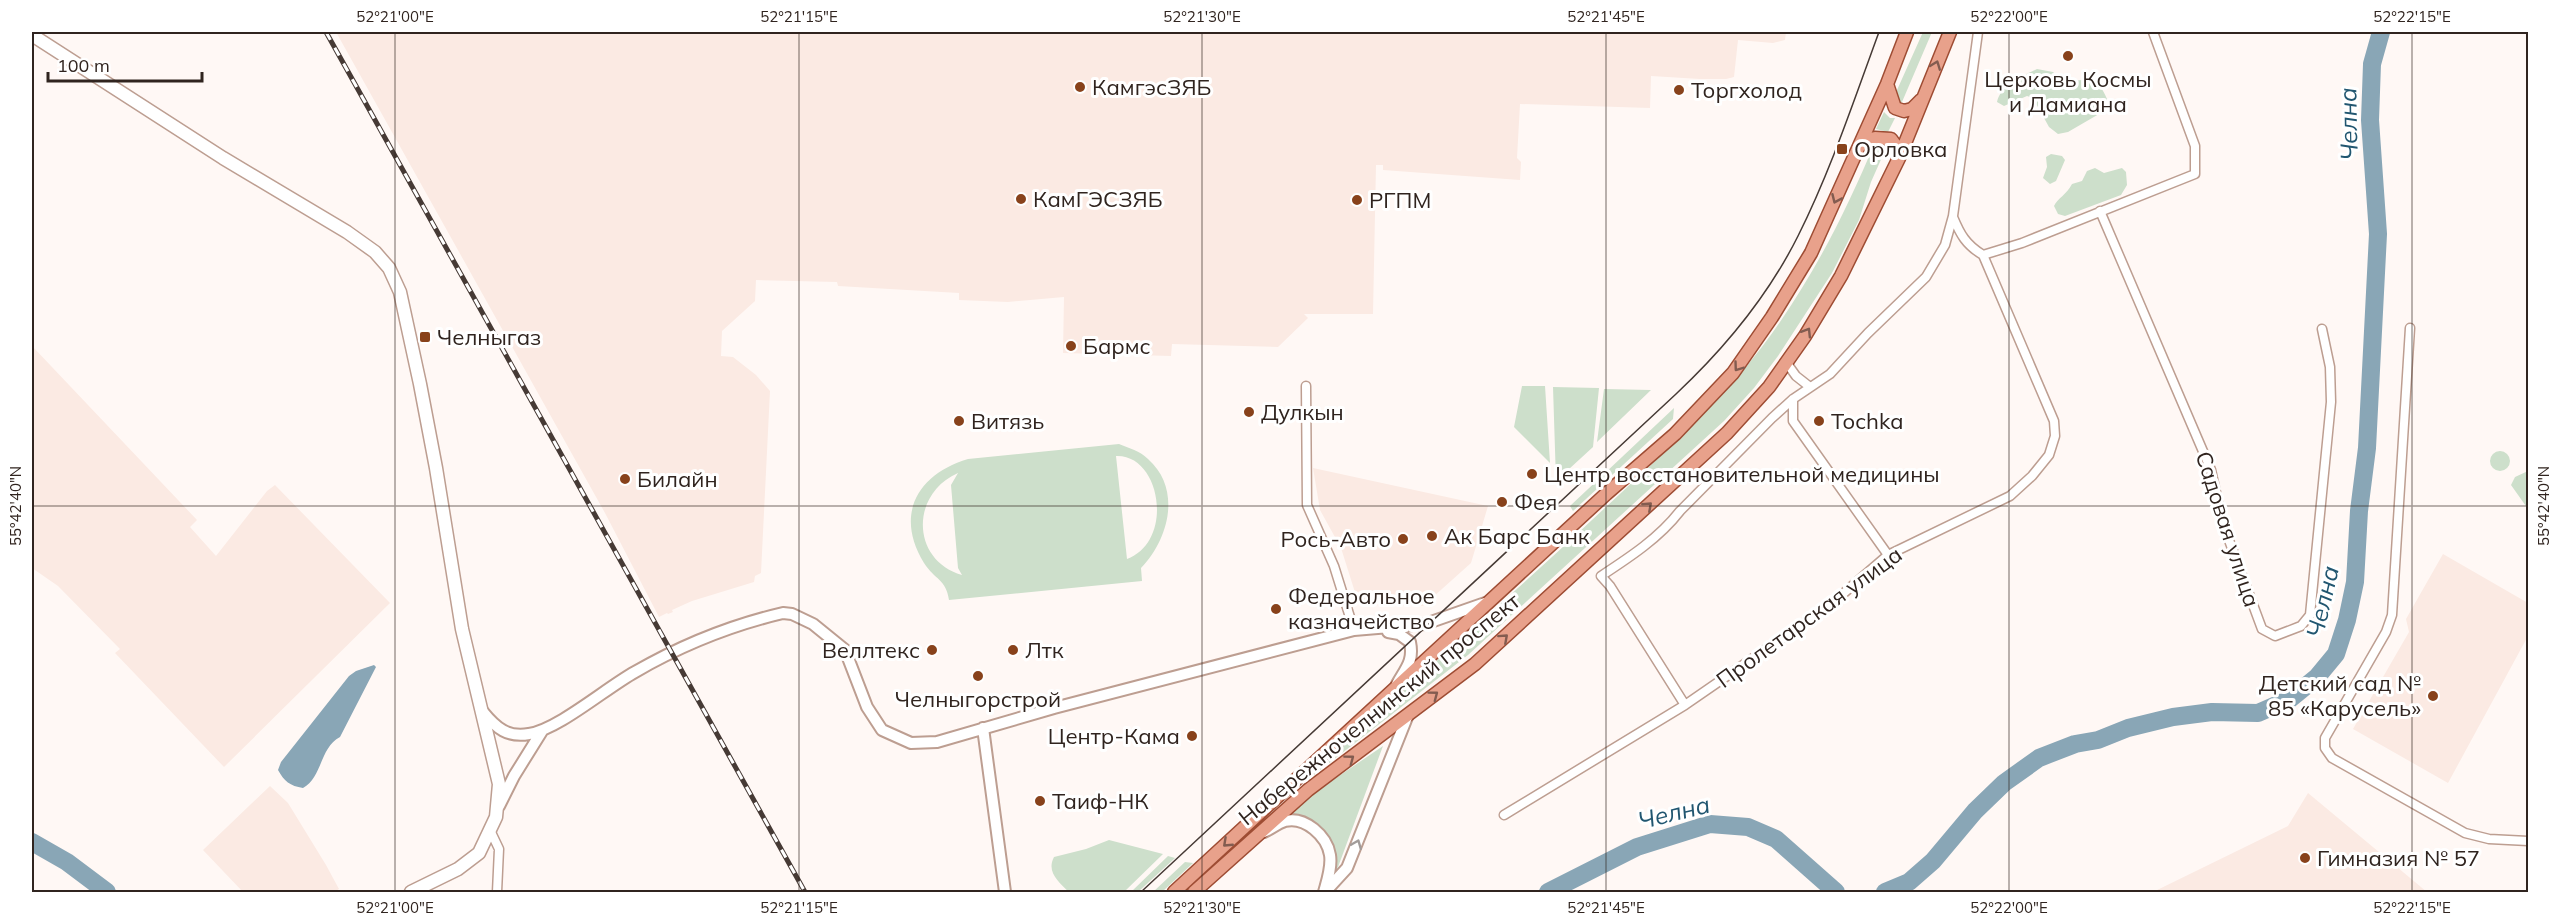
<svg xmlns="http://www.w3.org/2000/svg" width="2560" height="924" viewBox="0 0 2560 924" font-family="Mulish,sans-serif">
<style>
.built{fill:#fbeae3}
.green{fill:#cddfcb;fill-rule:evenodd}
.water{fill:#89a6b6}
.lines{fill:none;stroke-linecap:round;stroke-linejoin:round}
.river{stroke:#89a6b6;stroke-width:18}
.minor-casing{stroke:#bd9e91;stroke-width:11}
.tertiary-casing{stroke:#bd9e91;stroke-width:14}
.secondary-casing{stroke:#bd9e91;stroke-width:15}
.primary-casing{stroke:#9e4c33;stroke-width:15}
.minor{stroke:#fff;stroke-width:8}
.tertiary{stroke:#fff;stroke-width:10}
.secondary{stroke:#fff;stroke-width:12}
.primary{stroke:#e8a18b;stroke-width:12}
.tram{stroke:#463a35;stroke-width:1.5}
.rail-casing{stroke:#463a35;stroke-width:5}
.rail{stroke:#fff;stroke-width:3;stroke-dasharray:9;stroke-linecap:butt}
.oneway{stroke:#835c50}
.oneway2{stroke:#a29c9a}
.ticks{fill:none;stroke:#30241f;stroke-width:1.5;stroke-opacity:0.45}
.poi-dot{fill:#88421b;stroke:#fff;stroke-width:2}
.labels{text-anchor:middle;stroke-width:6;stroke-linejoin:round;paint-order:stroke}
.poi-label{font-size:22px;fill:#30241f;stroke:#fff;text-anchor:start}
.street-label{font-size:22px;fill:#30241f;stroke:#fff}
.water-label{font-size:24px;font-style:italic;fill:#215670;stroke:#fff}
.neatline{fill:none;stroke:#30241f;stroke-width:2}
.ticks-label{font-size:15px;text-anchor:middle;fill:#30241f}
</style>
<rect width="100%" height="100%" fill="#fff8f5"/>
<path class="built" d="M336,32h1450l-1,8 -12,3 -35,-3 -4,37 -8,2h-26l-49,-3 -1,32 -130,-4 -3,54 4,4 -1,18 -137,-10v-5h-7l-3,149h-69l4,4 -30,29 -106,-3 -1,12 -108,-3 1,-56 -56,5 -49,-2v-7l-121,-7 -1,-4 -81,-2 -1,21 -33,30 -1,25 12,1 23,18 14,16 -9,182 -6,3 -1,6 -62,19 -20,9 1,2 -5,2 -1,-1 -8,4 -54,-104z
M33,347l164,173 -7,7 26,29 51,-65 8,-6 115,118 -166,164 -109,-114 5,-4 -62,-63 -26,-18z
M1313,468l175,38 -17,57 -48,43 -64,-1 -18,-57 -21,-38z
M2443,554l85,49v33l-80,147 -95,-54 56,-97 -3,-13z
M270,786l18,17 38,62 13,24 -5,3h-91l-40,-42z
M2308,793l119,99h-274l135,-66z"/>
<path class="green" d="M1923,32h9l-30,70 -6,1 -3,-4z
M2037,69l16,3 9,9c22,2 33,-11 45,18l-8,15 -31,18 -10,2 -9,-7 -16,-29 -6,-2 -23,10 -7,-4c4,-18 25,-26 40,-33z
M1884,112l6,6h5l-8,16 -3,-3 -8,-2z
M1875,142l12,2v2l-16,36 -12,38 -27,53 -54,83 -24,32 -30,33 -256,234 -158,123 -3,-3c101,-89 202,-177 300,-269 62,-58 125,-114 173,-184 39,-57 69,-117 95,-180z
M2051,154l11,2 3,4 -9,21 -6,3 -7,-6 4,-11 -1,-10z
M2095,168l9,5 18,-5 4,4 1,13 -6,10 -56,21 -7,-2 -4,-8c3,-7 13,-12 18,-22l10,-3 5,-10z
M1522,386h23l5,77 -36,-36z
M1553,387l46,1 -6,59 -37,34z
M1604,389l47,1 -54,52z
M1674,408l-1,11 -100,92 -3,-5z
M1119,444c10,4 21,7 29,15 34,30 21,80 -7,109l1,13 -193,19c-3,-21 -14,-20 -25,-37 -30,-49 -6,-89 44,-104zM1116,456c45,-2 59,85 11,103zM958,473l-7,12 7,83 4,7c-51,-15 -52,-81 -4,-102z
M2490 461a10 10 0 1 1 20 0a10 10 0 1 1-20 0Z
M2528,471v38l-17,-24 4,-8z
M1383,746l-45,121 -3,4c-2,-37 -13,-50 -49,-55l22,-19z
M1109,840l54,14 -39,38h-55c-10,-10 -23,-20 -15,-35l32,-8z
M1168,856l7,2 -37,34h-7z
M1185,862l8,1 -31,29h-9z"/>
<path class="water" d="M374,665l2,2 -36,70c-20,10 -18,41 -37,51 -13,-2 -19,-7 -25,-18l3,-8 68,-86 7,-5z"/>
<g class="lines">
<path class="river" d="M32,842l35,20 40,30
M1548,892l89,-45 73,-23 38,3 28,12 60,53
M1885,892l24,-10 24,-21 42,-50 29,-28 35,-25 36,-14 23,-4 30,-12 45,-11 39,-5 46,1 32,-14 27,-22 19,-23 11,-34 8,-38 4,-71 8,-63 11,-214 -8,-114 2,-56 9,-32"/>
<g class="minor-casing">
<path id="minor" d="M2100,211l111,259 12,54 39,105 13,7 26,-10 9,-11 21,-213 -1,-35 -8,-38
M1953,217c7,17 13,28 30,38
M1983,255l39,-12 173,-69v-28l-42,-114
M2410,328l-18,287 -6,17 -61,106v10l7,10 133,75 24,6 39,2
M1786,362l10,14 14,11
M1306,386l1,119 27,61 20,64
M1793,399v22l95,134
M1685,705l-75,-119 -9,-10c29,-19 58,-38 79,-65l92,-93 21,-19 37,-25 38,-41 58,-56 19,-32 8,-29 25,-184
M1504,815l181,-110 145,-100 58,-50 122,-59 22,-20 17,-21 6,-19 -1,-15 -71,-166
M490,830l9,19 -2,43"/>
</g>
<g class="tertiary-casing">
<path id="tertiary" d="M1388,632l11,2 11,8c4,19 -4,26 -13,42
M483,712c13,16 25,26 46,22 30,-5 77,-46 106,-62 45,-26 97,-47 148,-59l9,1 21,10 32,26 22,57 15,23 29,13 26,-1 117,-34 300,-78 71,-6 60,-21
M983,728l22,164
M499,806l15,-30 28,-45
M1264,832c7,-3 14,-9 21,-11 20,-5 42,15 45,34 2,12 -3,26 -6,37
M1325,892l22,-24 61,-153"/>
</g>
<g class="secondary-casing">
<path id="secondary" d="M32,35l191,123 124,74 28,20 14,16 11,24 20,92 16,84 26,161 37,155 -3,33 -17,36 -21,16 -47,23"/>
</g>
<g class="primary-casing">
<path id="primary" d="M1887,84l8,24 9,3 8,-2 9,-9
M1860,145l15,-7 16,1 5,7 3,12
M1174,892l432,-398 69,-60 58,-61 39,-56 39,-64 76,-169 20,-52
M1194,892l114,-102 167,-126 252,-231 42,-46 36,-51 36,-60 58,-118 51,-126"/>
</g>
<use href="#minor" class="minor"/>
<use href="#tertiary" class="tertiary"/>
<use href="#secondary" class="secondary"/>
<use href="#primary" class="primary"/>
<path class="tram" d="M1141,892l535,-498c48,-45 93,-100 122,-158 33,-66 56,-136 81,-204"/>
<g class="rail-casing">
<path id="rail" d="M326,32l479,860"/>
</g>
<use href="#rail" class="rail"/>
</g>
<defs><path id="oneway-chevron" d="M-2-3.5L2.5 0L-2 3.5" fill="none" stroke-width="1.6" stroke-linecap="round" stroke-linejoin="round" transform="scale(1.5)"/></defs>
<g class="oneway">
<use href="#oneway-chevron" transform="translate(1936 65) rotate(-69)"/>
<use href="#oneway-chevron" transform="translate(1836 199) rotate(114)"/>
<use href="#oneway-chevron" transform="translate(1807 332) rotate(-58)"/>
<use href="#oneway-chevron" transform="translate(1738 367) rotate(126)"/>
<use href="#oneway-chevron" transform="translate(1648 506) rotate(-42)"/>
<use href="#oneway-chevron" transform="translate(1504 638) rotate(-42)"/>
<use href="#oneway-chevron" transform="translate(1434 695) rotate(-37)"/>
<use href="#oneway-chevron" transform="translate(1350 759) rotate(-37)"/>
<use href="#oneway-chevron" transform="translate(1227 843) rotate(137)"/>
</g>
<use class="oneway2" href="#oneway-chevron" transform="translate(1357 844) rotate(-68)"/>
<path class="ticks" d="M395,32v860M799,32v860M1202,32v860M1606,32v860M2009,32v860M2412,32v860M32,506h2496"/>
<g class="poi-dot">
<circle cx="2068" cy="56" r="6"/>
<circle cx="1080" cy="87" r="6"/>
<circle cx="1679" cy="90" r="6"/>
<rect x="1836" y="143" width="12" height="12" rx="3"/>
<circle cx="1021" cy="199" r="6"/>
<circle cx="1357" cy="200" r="6"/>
<rect x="419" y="331" width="12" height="12" rx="3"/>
<circle cx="1071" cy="346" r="6"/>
<circle cx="1249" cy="412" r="6"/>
<circle cx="959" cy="421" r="6"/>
<circle cx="1819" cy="421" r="6"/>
<circle cx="1532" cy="474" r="6"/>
<circle cx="625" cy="479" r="6"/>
<circle cx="1502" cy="502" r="6"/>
<circle cx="1432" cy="536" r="6"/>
<circle cx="1403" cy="539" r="6"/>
<circle cx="1276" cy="609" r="6"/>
<circle cx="932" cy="650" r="6"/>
<circle cx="1013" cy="650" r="6"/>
<circle cx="978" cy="676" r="6"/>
<circle cx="2433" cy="696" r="6"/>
<circle cx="1192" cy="736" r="6"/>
<circle cx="1040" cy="801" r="6"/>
<circle cx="2305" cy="858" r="6"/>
</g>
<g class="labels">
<g class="poi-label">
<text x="2068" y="87" text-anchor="middle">Церковь Космы<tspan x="2068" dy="25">и Дамиана</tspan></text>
<text x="1092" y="95">КамгэсЗЯБ</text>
<text x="1691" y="98">Торгхолод</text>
<text x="1854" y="157">Орловка</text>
<text x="1033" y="207">КамГЭСЗЯБ</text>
<text x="1369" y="208">РГПМ</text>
<text x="437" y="345">Челныгаз</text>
<text x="1083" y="354">Бармс</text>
<text x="1261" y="420">Дулкын</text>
<text x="971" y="429">Витязь</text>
<text x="1831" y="429">Tochka</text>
<text x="1544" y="482">Центр восстановительной медицины</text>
<text x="637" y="487">Билайн</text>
<text x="1514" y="510">Фея</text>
<text x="1444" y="544">Ак Барс Банк</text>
<text x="1391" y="547" text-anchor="end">Рось-Авто</text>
<text x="1288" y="604">Федеральное<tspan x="1288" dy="25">казначейство</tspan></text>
<text x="920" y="658" text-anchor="end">Веллтекс</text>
<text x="1025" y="658">Лтк</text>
<text x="2421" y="691" text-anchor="end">Детский сад №<tspan x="2421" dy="25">85 «Карусель»</tspan></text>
<text x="978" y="707" text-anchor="middle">Челныгорстрой</text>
<text x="1180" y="744" text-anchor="end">Центр-Кама</text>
<text x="1052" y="809">Таиф-НК</text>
<text x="2317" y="866">Гимназия № 57</text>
</g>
<g class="street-label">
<text transform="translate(2228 529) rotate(72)" y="8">Садовая улица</text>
<text transform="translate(1809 617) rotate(-36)" y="8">Пролетарская улица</text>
<text transform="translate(1379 709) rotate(-39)" y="8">Набережночелнинский проспект</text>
</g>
<g class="water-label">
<text transform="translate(2349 124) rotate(-91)" y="8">Челна</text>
<text transform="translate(2323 602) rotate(-77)" y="8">Челна</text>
<text transform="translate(1674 813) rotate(-14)" y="8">Челна</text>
</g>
</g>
<rect width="2560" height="924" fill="none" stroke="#ffffff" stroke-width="66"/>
<path d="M48 72v9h154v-9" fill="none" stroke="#30241f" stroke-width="3"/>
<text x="57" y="72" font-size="18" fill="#30241f" stroke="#ffffff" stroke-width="4.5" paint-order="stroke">100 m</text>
<rect x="33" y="33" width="2494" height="858" class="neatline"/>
<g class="ticks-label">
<text x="395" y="22">52°21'00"E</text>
<text x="799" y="22">52°21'15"E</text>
<text x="1202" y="22">52°21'30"E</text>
<text x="1606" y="22">52°21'45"E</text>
<text x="2009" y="22">52°22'00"E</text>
<text x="2412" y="22">52°22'15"E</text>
<text transform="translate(16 506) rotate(-90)" y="5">55°42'40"N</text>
<text transform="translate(2544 506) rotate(-90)" y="5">55°42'40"N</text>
<text x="395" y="913">52°21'00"E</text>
<text x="799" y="913">52°21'15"E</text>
<text x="1202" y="913">52°21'30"E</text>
<text x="1606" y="913">52°21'45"E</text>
<text x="2009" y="913">52°22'00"E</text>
<text x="2412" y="913">52°22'15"E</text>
</g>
</svg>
